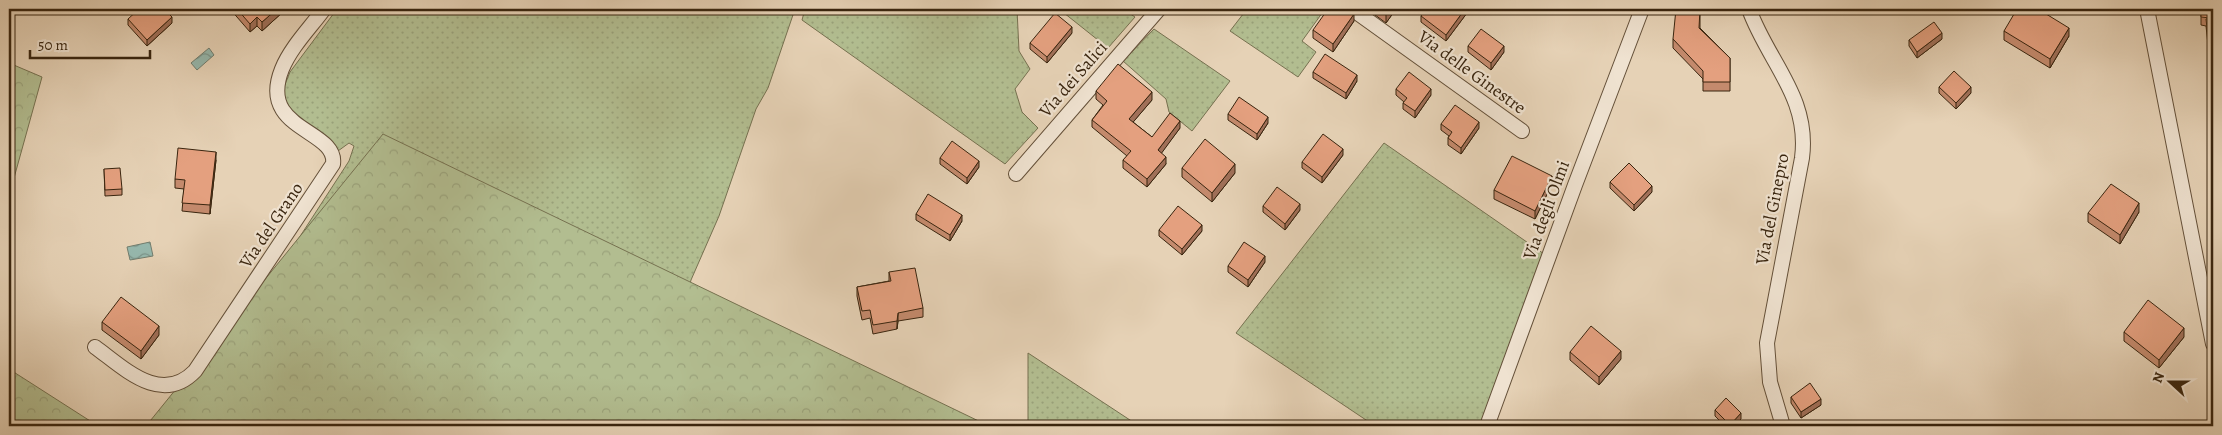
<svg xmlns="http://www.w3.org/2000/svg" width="2222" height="435" viewBox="0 0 2222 435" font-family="Alegreya,serif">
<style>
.grass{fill:url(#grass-dots);stroke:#767150}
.park{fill:url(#park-crowns);stroke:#767150}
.water{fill:url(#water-waves);stroke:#717d6e}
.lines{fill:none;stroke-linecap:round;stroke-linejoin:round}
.street-casing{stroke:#645039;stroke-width:16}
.street{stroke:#efe2d0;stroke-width:14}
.wall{fill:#c48a6d;stroke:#39250f}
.shaded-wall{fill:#a07059;stroke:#39250f}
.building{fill:#e4a07f;stroke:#39250f}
.labels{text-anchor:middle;stroke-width:4.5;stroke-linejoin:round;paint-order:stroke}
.street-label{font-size:18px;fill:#39250f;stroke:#efe2d0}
</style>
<defs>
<pattern id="grass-dots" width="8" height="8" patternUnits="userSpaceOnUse" patternTransform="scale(1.25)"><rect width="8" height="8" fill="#b2bd90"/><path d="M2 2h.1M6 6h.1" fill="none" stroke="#9aa27b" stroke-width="1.8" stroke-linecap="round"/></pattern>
<pattern id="park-crowns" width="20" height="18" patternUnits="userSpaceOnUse" patternTransform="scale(1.25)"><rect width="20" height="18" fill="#b2bd90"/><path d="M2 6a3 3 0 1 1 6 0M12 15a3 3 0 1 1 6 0" fill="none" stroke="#9aa27b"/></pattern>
<pattern id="water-waves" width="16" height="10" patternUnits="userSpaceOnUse" patternTransform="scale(1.25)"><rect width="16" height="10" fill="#96b8ad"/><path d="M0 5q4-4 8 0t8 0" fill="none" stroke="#7b958b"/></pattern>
</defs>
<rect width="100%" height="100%" fill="#e6d2b6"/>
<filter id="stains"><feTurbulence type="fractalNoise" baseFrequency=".004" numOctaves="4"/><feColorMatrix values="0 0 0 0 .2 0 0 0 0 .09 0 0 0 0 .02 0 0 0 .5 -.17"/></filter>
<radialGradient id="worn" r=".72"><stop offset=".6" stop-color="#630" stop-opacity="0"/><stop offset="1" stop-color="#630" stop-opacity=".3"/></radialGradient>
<path class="grass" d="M337,9h458l-27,79 -12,21 -37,107 -28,64 -37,146h-512l30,-5 51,-66 126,-194 5,-15 -5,-3 -11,8 -52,-32 -4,-27 8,-20z
M805,9h212l2,42 11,18 -15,20 7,23 16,16 -33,36 -203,-144z
M1059,9h64l12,8 -27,31z
M1247,9h78l-23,32 14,11 -18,25 -68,-46z
M1154,29l76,52 -38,50 -23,-19 -3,-13 -43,-38z
M1384,143l163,113 -65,170h-107l-139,-93z
M1028,353l105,69 5,4h-110z"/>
<path class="park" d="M9,63l33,14 -33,119z
M383,134l606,292h-843z
M9,369l89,57h-89z"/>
<path class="water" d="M209,48l5,7 -17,15 -6,-7z
M150,242l3,14 -23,4 -3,-13z"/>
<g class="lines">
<g class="street-casing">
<path id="street" d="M1352,9l170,122
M1749,9c19,53 61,88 53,149l-35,185 3,39 13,44
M2147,9l66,335
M1016,174l143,-165
M95,347c29,21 66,59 100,24l138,-207c5,-35 -76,-33 -51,-95 9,-22 28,-41 42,-60
M1487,426l88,-241 67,-176"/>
</g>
<use href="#street" class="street"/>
</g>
<path class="wall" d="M230,9h54v2l-22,20 -5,-5 -7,6z
M1367,9h29l-10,14z
M1467,9v4l-21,28 -25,-19v-6z
M1700,9v19l30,30v33h-27v-12l-30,-31v-9z
M2213,10v40h-1l-1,-5h-3l-2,-19 -5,-1v-13z
M128,19l44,4 -25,23 -19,-21z
M1354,21l-21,31 -20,-14v-8z
M2004,31l65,5 -19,32 -46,-28z
M1072,33l-25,30 -17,-14v-6z
M1942,39l-25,19 -8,-12v-6z
M1468,46l36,6 -13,18 -23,-18z
M1313,72l44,9 -11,18 -33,-21z
M1939,87l32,6 -15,16 -17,-16z
M1396,89l35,6 -16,23 -12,-9v-6l1,-1 -8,-7z
M1096,91l56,9 -19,22 19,15 28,-9 -19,25 5,11 -19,23 -24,-19v-8l4,-4 -35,-29v-7l11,-15 -7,-6z
M1228,114l40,9 -11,17 -29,-20z
M1441,124l38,4 -18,26 -13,-9v-7l1,-2 -8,-6z
M1343,155l-21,28 -20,-15v-6z
M940,158l39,9 -12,17 -27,-20z
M216,160l-6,54 -28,-3 2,-22 -9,-1v-9z
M1182,168l53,5 -23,29 -30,-25z
M104,169l18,20v6l-17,1z
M1610,182l42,10 -18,19 -24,-23z
M1552,184l-17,35 -41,-20v-9z
M1263,206l37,4 -15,20 -22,-18z
M2139,212l-19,32 -32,-22v-9z
M916,214l46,7 -12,20 -34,-21z
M1159,230l43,1 -20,24 -23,-19z
M1265,262l-17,25 -20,-15v-6z
M889,272l34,36v9l-25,4 -1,8 -24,5 -3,-16 -8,2 -5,-24v-9l32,-6z
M102,322l57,13 -18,24 -39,-29z
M2124,332l60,5 -25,31 -35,-27z
M1570,352l51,7 -22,26 -29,-25z
M1791,397l30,8 -20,13 -10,-15z
M1715,410l26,9 -7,7h-9l-10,-10z"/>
<path class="shaded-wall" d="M277,9h7v2l-22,20v-9z
M1390,9h6l-10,14v-8z
M1465,9h2v4l-21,28v-6z
M1354,14v7l-21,31v-8z
M172,17v6l-25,23v-6z
M257,17v9l-7,6v-8z
M1072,27v6l-25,30v-6z
M2069,28v8l-19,32v-9z
M1942,33v6l-25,19v-6z
M1504,46v6l-13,18v-7z
M1357,75v6l-11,18v-6z
M1971,87v6l-15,16v-6z
M1431,89v6l-16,23v-7z
M1152,92v8l-23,27v-8z
M1268,117v6l-11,17v-6z
M1180,121v7l-22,30v-8z
M1479,122v6l-18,26v-6z
M1343,149v6l-21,28v-6z
M216,152v8l-6,54v-9z
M1166,157v7l-19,23v-8z
M979,161v6l-12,17v-6z
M1235,164v9l-23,29v-9z
M1552,176v8l-17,35v-8z
M1652,186v6l-18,19v-6z
M2139,203v9l-19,32v-9z
M1300,204v6l-15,20v-6z
M962,215v6l-12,20v-6z
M1202,225v6l-20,24v-6z
M1265,256v6l-17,25v-7z
M898,313v8l-1,8v-8z
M159,326v9l-18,24v-8z
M2184,328v9l-25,31v-8z
M1621,351v8l-22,26v-8z
M1821,399v6l-20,13v-6z
M1741,413v6l-7,7h-4v-1z"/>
<path class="building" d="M139,9h25l8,8 -25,23 -19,-21z
M237,9h40l-15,13 -5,-5 -7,7z
M1328,9h21l5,5 -21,30 -20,-14z
M1378,9h12l-4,6z
M1426,9h39l-19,26 -25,-19z
M1676,9h24l-1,19 31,30v24h-27v-11l-30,-32z
M2017,9h21l31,19 -19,31 -46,-28z
M2213,10v32h-1l-1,-5h-3l-2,-18 4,-1 -9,-1v-5z
M1055,13l17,14 -25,30 -17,-14z
M1934,22l8,11 -25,19 -8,-12z
M1481,29l23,17 -13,17 -23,-17z
M1325,54l32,21 -11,18 -33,-21z
M1118,64l34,28 -23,27 23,18 18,-24 10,8 -22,29 8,7 -19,22 -24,-19 8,-9 -39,-31 15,-19 -11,-10z
M2213,68v31l-3,-30z
M1954,71l17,16 -15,16 -17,-16z
M1409,72l22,17 -16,22 -12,-8 4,-5 -11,-9z
M1239,97l29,20 -11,17 -29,-20z
M1455,105l24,17 -18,26 -13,-10 4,-6 -11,-8z
M1323,134l20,15 -21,28 -20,-15z
M1205,139l30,25 -23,29 -30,-25z
M952,141l27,20 -12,17 -27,-20z
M178,148l38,4 -6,53 -28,-2 3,-23 -10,-1z
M1512,156l40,20 -17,35 -41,-21z
M1629,163l23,23 -18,19 -24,-23z
M120,168l2,21 -17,1 -1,-21z
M2111,184l28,19 -19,32 -32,-22z
M1277,187l23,17 -15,20 -22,-18z
M928,194l34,21 -12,20 -34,-21z
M1178,206l24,19 -20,24 -23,-19z
M1244,242l21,14 -17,24 -20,-14z
M915,268l8,40 -25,5 -1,8 -24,4 -3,-15 -8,1 -5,-24 34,-6 -2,-9z
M121,297l38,29 -18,25 -39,-29z
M2148,300l36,28 -25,32 -35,-28z
M1591,326l30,25 -22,26 -29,-25z
M1810,383l11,16 -20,13 -10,-15z
M1726,398l15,15 -11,12 -15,-15z"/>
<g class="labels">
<g class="street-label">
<text transform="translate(1472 72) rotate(36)" y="6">Via delle Ginestre</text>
<text transform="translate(1073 79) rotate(-49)" y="6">Via dei Salici</text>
<text transform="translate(1772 209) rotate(-79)" y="6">Via del Ginepro</text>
<text transform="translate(1546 210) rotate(-70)" y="6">Via degli Olmi</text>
<text transform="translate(271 225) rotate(-56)" y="6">Via del Grano</text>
</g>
</g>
<rect width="2222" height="435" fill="none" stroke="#e6d2b6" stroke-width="30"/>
<rect x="10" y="10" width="2202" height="415" fill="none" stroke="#39250f" stroke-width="2.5"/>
<rect x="15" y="15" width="2192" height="405" fill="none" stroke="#39250f"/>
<g transform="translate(2170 382) rotate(291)" stroke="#efe2d0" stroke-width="4" paint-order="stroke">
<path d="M0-4L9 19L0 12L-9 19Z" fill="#39250f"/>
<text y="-8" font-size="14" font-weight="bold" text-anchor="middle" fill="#39250f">N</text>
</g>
<path d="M30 50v8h120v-8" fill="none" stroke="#39250f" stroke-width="2.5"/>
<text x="38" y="50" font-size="15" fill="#39250f" stroke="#efe2d0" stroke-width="4" paint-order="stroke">50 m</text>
<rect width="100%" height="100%" filter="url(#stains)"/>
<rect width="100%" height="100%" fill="url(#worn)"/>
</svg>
